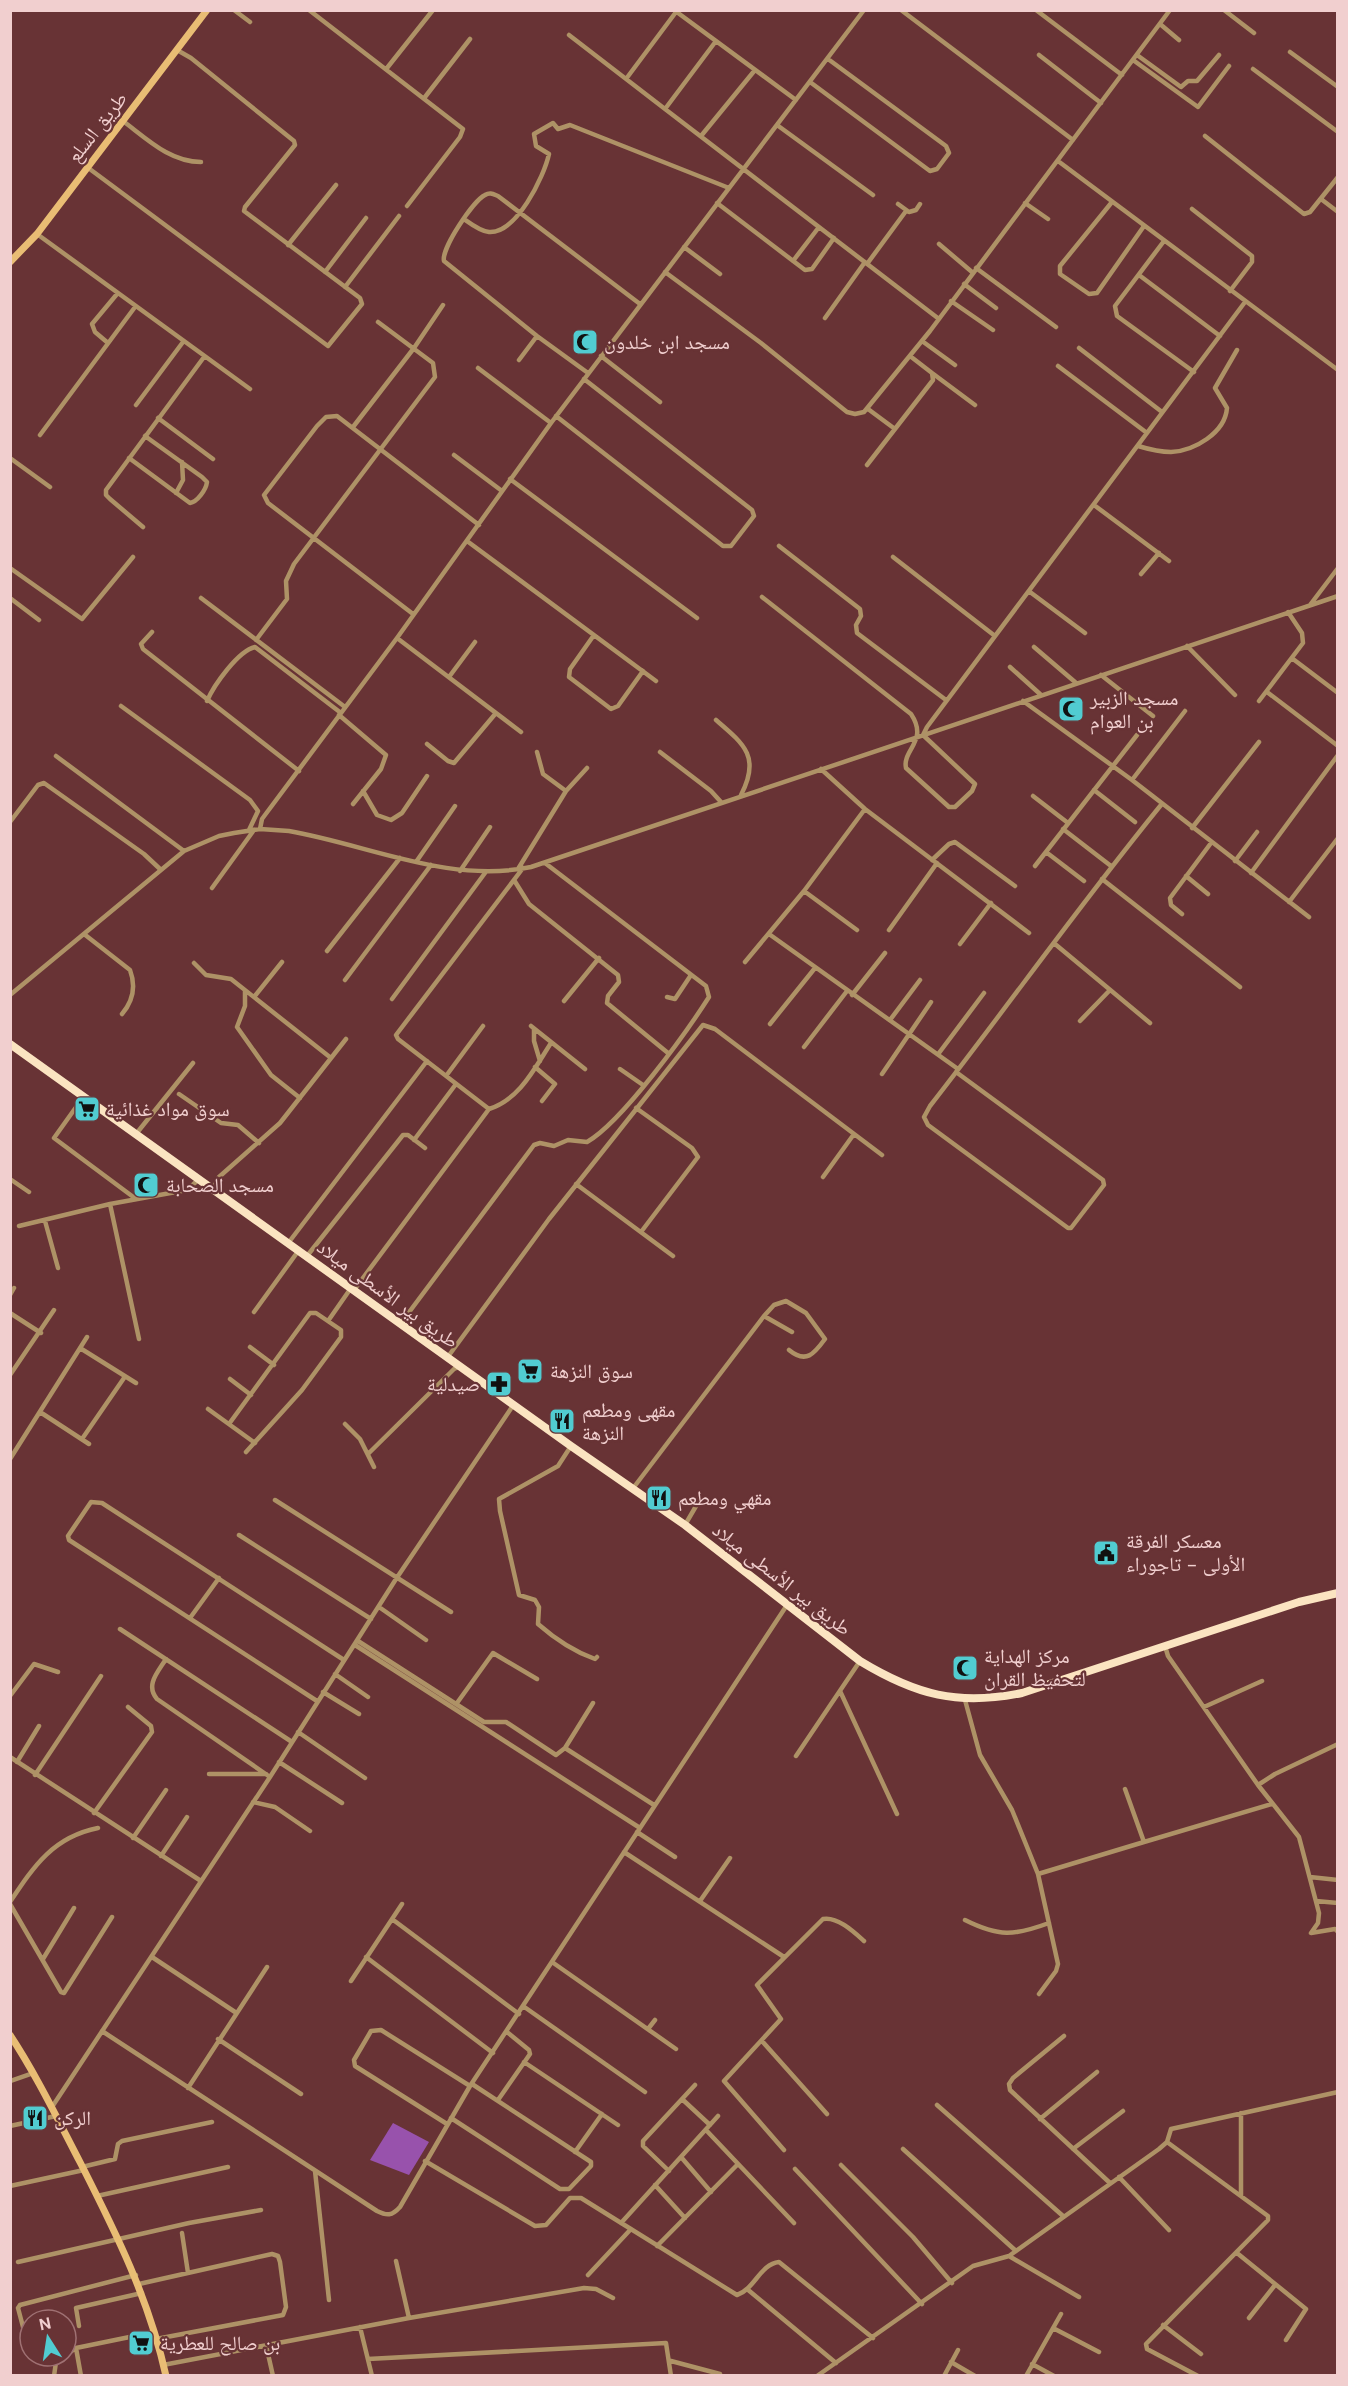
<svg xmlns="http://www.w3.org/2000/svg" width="1348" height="2386" viewBox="0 0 1348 2386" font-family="'DM Sans','Noto Naskh Arabic',sans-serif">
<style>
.forest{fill:#9852ac}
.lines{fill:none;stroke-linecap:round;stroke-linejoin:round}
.street{stroke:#ae9266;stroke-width:4.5}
.secondary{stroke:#e9bd74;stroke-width:7}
.primary{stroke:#fbe4c1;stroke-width:8}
.labels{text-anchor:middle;stroke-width:4.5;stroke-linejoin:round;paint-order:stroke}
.street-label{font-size:20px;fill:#f1cfcf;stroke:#683335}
.poi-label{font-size:20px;fill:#f1cfcf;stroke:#683335;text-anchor:start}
</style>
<rect width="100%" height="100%" fill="#683335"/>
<path class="forest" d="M393,2123l36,19 -20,33 -39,-15z"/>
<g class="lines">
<path class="street" d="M234,10l16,12
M309,10l154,119 -3,8 -53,69
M674,10l122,90
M901,10l172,130
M1036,10l86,65
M1224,10l30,23
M1160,24l19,16
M569,35l96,74 51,-68
M1290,52l48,35
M1039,55l62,48
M1137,55l44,32 7,-6h9l22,-26
M1133,60l65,47 31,-41
M387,68l46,-58
M1253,69l85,63
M626,79l50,-67
M810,82l120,89 7,-2 12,-16 -3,-7 -118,-87
M425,97l45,-58
M665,109l274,210
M123,121c24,18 47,41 78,41
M777,125l96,70
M701,136l54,-66
M1205,136l99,78 6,-2 28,-35
M1058,161l280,209
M87,167l241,179 34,-42 -2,-6 -116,-87 1,-4 50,-62 -1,-4 -103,-83 -14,-8
M1321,199l17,13
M1112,202l-52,64v8l29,20 8,-1 47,-67
M717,203l88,67 7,-1 22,-31
M1025,203l23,16
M898,204l11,8 7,-2 4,-6
M1192,209l60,47v6l-22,29
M464,219c7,5 16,12 25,13 27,2 55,-55 60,-78l-13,-8 -2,-12 19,-11 5,6 12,-4 159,63
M37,234l213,155
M1164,241l-49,65 2,10 77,56
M939,244l33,28
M288,245l48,-60
M684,247l36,27
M793,261l26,-34
M867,264l39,-53
M976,268l80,59
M325,272l41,-54
M665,272l96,71 86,69 8,2 9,-2 66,-81 240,-321
M1139,275l81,61
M964,284l32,24
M345,287l54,-71
M951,301l42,29
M825,318l40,-56
M922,341l33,24
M108,343l-13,-11 -3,-8 25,-30
M1079,348l83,64
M601,356l59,46
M519,360l18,-24
M1058,366l89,67
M478,368l73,55
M588,373l-51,-37 -93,-75c-3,-12 29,-60 41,-66 5,-3 8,-1 13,1l142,108
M932,373l43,32
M136,405l47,-63
M868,409l27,20
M556,416l167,130h8l23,-30 -2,-6 -168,-131
M158,418l55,41
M353,427l61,-79 29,-43
M40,435l95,-128
M1138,446c10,3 22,6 33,6 23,-1 54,-19 56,-44l-12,-20 22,-38
M454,455l48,36
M10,458l40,29
M129,458l61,45c7,-1 16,-13 17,-21l-5,-5 -57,-41
M867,465l66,-85 -1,-7 -22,-17
M510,479l187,139
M176,493l7,-13 -1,-18
M1094,505l75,56
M143,527l-33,-28 -4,-4v-5l98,-133
M467,541l189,140
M779,546l81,63 1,7 -5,9 1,8 89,67
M893,557l102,79
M10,568l72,51 51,-62
M1141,574l18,-21
M1030,592l55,41
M762,597l149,117c18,27 -9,36 -5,54l43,39h6l17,-16 3,-7 -52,-49 4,-8 318,-425
M10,598l29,22
M201,598l144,109
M1310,605l28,-37
M413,614l-145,-111 -4,-8 53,-69 9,-9 11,-1 142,109
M152,632l-11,12 2,5 156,122
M594,635l-24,34 -1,8 42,32 7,-3 25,-35
M397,638l124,94
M256,640l31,-41 -1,-18 8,-17 141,-187 -2,-14 -55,-41
M1187,646l48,49
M1034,647l41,35
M1293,659l45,34
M1010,667l30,27
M1101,675l52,41
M449,677l26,-35
M1267,692l71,54
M207,701c7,-16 31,-50 48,-54l86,66
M1023,701l109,79 177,137
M1259,701l44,-58 -1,-10 -14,-21
M121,706l129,94 8,11 -9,19
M339,715l47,40 -5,14 -28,35
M716,720c28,24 45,37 25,75
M427,744l21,17 6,2 42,-50
M537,752l6,22 23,17
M660,752l51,39 10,11
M56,756l128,95
M821,769l44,40 164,124
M1132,780l53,-69
M1094,790l41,32
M363,791l14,24 14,5 11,-7 25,-37
M1033,796l35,27
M10,822l28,-37 6,-2 100,71 16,15
M1192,828l67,-86
M260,829l2,-10 135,-181 154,-215 313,-413
M1063,829l48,37
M1046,852l38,29
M932,860l17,-16 6,-2 60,44
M1235,861l22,-29
M416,862l39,-56
M1035,866l102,-131
M518,869l48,-78 21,-23
M460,871l30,-44
M1251,873l87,-118
M1186,876l22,18
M1102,879l138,108
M514,880l15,24 89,71 1,7 -11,14 -1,7 61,50
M212,888l42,-58
M804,891l53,39
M1289,902l49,-64
M1182,914l-11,-9 -1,-7 41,-55
M889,930l48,-67
M84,934l46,36c6,16 3,31 -8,44
M769,934l189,135
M960,944l31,-41
M1055,944l95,79
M327,951l73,-93
M745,962l59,-71 61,-82
M194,963l12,12 25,4 100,79
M345,980l86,-115
M245,991v15l-8,21 34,48 29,23
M10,995l174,-144 35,-15 15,-3 26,-4 29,2c80,14 160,53 242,36l807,-271
M852,995l33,-42
M254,997l28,-35
M667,997l8,2 16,-24
M392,999l93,-126
M564,1001l35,-43
M890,1020l30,-40
M1080,1021l30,-31
M770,1024l45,-56
M531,1026l54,43
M534,1029v12l6,20
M804,1047l43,-56
M939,1053l45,-60
M535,1067l20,17 -13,17
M620,1069l23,16
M956,1072l147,108 1,5 -33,43h-3l-140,-103 -4,-8 6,-11c78,-100 151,-203 231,-301
M882,1074l49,-72
M446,1076l37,-50
M179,1094l42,29 17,2 21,18
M84,1096l-30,42 82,61
M636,1108l56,40 6,9 -57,75
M489,1109c31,-10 45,-40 62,-66
M136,1134l57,-71
M414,1140l42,-56
M823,1177l31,-43
M10,1179l19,13
M576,1184l97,72
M213,1189l6,-12 61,-54 66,-84
M110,1204l29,135
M45,1221l13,47
M19,1226l91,-22 77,-14 11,-10
M289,1242l138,-181
M307,1256l96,-121h5l17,13
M354,1290l135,-181 -91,-70 -2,-4 127,-167
M10,1295l4,-7
M254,1312l45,-62
M10,1313l31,20
M764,1316l28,16
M328,1321l23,-33
M401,1323l133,-178 6,-2 14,3 14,-6 19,2c35,-20 99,-109 122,-145l-3,-11 -161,-123
M250,1347l24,18
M80,1348l56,35
M447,1358l102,-139 154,-194 12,4 167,126
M10,1375l44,-65
M230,1379l21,16
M208,1409l47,34
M40,1412l49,32
M229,1424l81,-111h6l25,17v7l-39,53 -56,62
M345,1424l15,15 14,28
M82,1439l42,-61
M571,1446l-13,20 -59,33 1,12 19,84 16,5 4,7 -1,17c16,14 37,28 57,35l2,-2
M369,1453l85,-84 6,-3
M10,1459l77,-122
M634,1487l130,-171 10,-11 12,-4 20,12 19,26c-11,15 -19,25 -36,11
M275,1500l176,112
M685,1525l14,-24
M239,1535l132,84
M379,1607l47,33
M190,1618l29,-40
M120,1629l172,113
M358,1641l126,81h22l50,33 9,-7
M355,1645l285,183
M1165,1646l3,10 90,129 41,52 20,76 -1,10 -7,10 24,-4 3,3
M166,1659c-8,13 -21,26 -9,40l113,78
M335,1674l33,23
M840,1691l57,123
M323,1692l36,22
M10,1696l24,-32 24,8
M965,1700l15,55 32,55 26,64
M317,1701l-248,-161 -1,-4 23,-34 11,1 242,157
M457,1703l36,-50 44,26
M593,1703l-28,45 89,57
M1204,1707l58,-26
M298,1732l67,46
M796,1756l64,-95
M10,1757l191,124
M17,1762l22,-36
M279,1762l63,41
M209,1774h57
M35,1775l66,-99
M1258,1785l17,-11 63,-30
M1125,1789l19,53 128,-38
M253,1802l22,5 35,24
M94,1813l58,-81 -1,-6 -23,-19
M637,1832l38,25
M133,1838l33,-48
M624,1852l160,105
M161,1856l26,-39
M1310,1877l28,3
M700,1901l30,-43
M1316,1901l22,2
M10,1902c24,-36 43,-65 88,-74
M10,1904l51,88 3,1 48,-76
M392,1919l127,95
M965,1920c34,17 49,16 84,3
M152,1957l83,55
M366,1957l127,96
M43,1959l31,-51
M552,1962l124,87
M351,1981l51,-77
M1039,1994l17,-23 2,-7 -20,-90 106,-32
M523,2006l122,86
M648,2029l7,-9
M102,2031l275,180c10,5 15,5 23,-4l70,-121 317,-481
M1064,2036l-51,42 -4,6 1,6 100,93
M218,2039l83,55
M762,2041l65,73
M524,2062l94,63
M10,2081l23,-8
M188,2088l79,-121
M682,2099l13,-14
M498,2100l32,-46 -1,-4 -22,-18
M937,2105l126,111
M52,2107l218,-330 126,-198 118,-175
M1241,2113v83
M451,2118l109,71h9l22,-23v-4l-119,-78
M1040,2119l57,-47
M447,2124l-92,-58 -1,-6 17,-29 10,-1 89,56
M10,2126l46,-10
M706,2130l88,93
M1167,2142l101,74v4l-122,124 1,5 51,27
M903,2149l113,102
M1073,2149l50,-38
M784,2150l-60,-69 57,-62 -24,-34 66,-66c14,-3 31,13 41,22
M575,2152l27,-38
M681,2157l30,35
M425,2161l110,65 11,-1 24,-27h11l156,97c18,-6 23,-31 42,-33l94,76
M841,2165l72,72 39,46
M82,2167l33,-8 3,-15 4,-3 90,-19
M795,2169l127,135
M315,2171l14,129
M669,2171l-26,-25v-5l39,-42 28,26
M1119,2177l50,53
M655,2185l30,33
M10,2186l74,-16
M97,2196l131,-29
M621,2223l97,-107
M182,2233l6,40
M657,2246l81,-82
M1237,2253l69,56 -20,31
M1009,2256l70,41
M396,2261l13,57
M18,2262l171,-39 72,-13
M588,2275l43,-46
M139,2284l133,-30 6,2 2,6 6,45 -3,8 -127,24
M747,2289l89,74
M1249,2318l26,-33
M1163,2325l38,29
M79,2326l-3,-18 66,-15
M360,2327l12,49
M1053,2328l46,24
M27,2342l-9,-34 2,-3 116,-30
M266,2345l7,31
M76,2348l5,28
M66,2355l10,-7 78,-16
M368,2359l298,-16 5,33
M671,2361l49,13
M951,2362l24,14
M1032,2364l22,12
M163,2365l246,-47 175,-30 12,1 17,9
M54,2376l2,-14 8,-6
M817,2376l156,-110 36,-10 150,-107 8,-7 4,-13 167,-37
M944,2376l14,-26
M1026,2376l35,-62"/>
<path class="secondary" d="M10,262l27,-28 170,-224
M10,2035c27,41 48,85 71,129 35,69 68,135 85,212"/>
<path class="primary" d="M10,1044l561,402 114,79 175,136c56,34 98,45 162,32l277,-91 39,-9"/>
</g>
<defs>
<g id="mosque-square" transform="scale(1.35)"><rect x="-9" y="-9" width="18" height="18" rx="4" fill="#51ccd1" stroke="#683335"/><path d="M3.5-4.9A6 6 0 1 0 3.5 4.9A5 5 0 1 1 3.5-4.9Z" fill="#111"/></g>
<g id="supermarket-square" transform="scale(1.35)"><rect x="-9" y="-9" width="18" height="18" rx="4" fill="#51ccd1" stroke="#683335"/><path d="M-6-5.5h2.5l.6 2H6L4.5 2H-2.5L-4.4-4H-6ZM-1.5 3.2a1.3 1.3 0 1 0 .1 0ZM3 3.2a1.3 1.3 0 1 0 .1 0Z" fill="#111"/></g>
<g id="pharmacy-square" transform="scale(1.35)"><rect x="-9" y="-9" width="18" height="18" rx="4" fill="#51ccd1" stroke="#683335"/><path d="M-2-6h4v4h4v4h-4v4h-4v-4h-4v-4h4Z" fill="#111"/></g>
<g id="restaurant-square" transform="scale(1.35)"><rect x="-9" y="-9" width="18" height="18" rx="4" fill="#51ccd1" stroke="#683335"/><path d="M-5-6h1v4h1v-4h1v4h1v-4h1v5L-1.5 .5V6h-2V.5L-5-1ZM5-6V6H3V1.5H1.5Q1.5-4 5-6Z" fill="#111"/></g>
<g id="civic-square" transform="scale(1.35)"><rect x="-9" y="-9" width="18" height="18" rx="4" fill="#51ccd1" stroke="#683335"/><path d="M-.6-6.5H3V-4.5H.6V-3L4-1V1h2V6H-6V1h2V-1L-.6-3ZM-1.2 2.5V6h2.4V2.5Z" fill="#111"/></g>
</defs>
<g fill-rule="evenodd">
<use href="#mosque-square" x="585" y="342"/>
<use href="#mosque-square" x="1071" y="709"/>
<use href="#supermarket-square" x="87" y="1109"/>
<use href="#mosque-square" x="146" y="1185"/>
<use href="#supermarket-square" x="530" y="1371"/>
<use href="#pharmacy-square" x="499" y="1384"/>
<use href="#restaurant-square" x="562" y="1421"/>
<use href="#restaurant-square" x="659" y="1498"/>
<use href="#civic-square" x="1106" y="1553"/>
<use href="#mosque-square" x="965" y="1668"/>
<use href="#restaurant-square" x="35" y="2118"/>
<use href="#supermarket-square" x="141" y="2343"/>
</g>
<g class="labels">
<g class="street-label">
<text transform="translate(97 127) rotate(-52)" y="7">طريق السلع</text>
<text transform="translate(388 1294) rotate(36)" y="7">طريق بير الأسطى ميلاد</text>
<text transform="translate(782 1579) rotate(38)" y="7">طريق بير الأسطى ميلاد</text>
</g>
<g class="poi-label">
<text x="604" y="349">مسجد ابن خلدون</text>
<text x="1090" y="705">مسجد الزبير<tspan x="1090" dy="23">بن العوام</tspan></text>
<text x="106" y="1116">سوق مواد غذائية</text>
<text x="166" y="1192">مسجد الصحابة</text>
<text x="550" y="1378">سوق النزهة</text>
<text x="480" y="1391" text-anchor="end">صيدلية</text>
<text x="582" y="1417">مقهى ومطعم<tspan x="582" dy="23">النزهة</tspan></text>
<text x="678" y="1505">مقهي ومطعم</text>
<text x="1126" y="1548">معسكر الفرقة<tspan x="1126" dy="23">الأولى - تاجوراء</tspan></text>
<text x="984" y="1663">مركز الهداية<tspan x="984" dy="23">لتحفيظ القران</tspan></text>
<text x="54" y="2125">الركن</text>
<text x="160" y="2350">بن صالح للعطرية</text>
</g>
</g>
<rect width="1348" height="2386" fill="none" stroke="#f1cfcf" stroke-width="24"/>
<g transform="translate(48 2338) rotate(348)"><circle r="28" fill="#683335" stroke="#9f7173" stroke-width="1.5"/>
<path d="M0-4.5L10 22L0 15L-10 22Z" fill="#51ccd1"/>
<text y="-9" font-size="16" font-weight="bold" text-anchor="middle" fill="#f1cfcf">N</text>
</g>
</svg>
